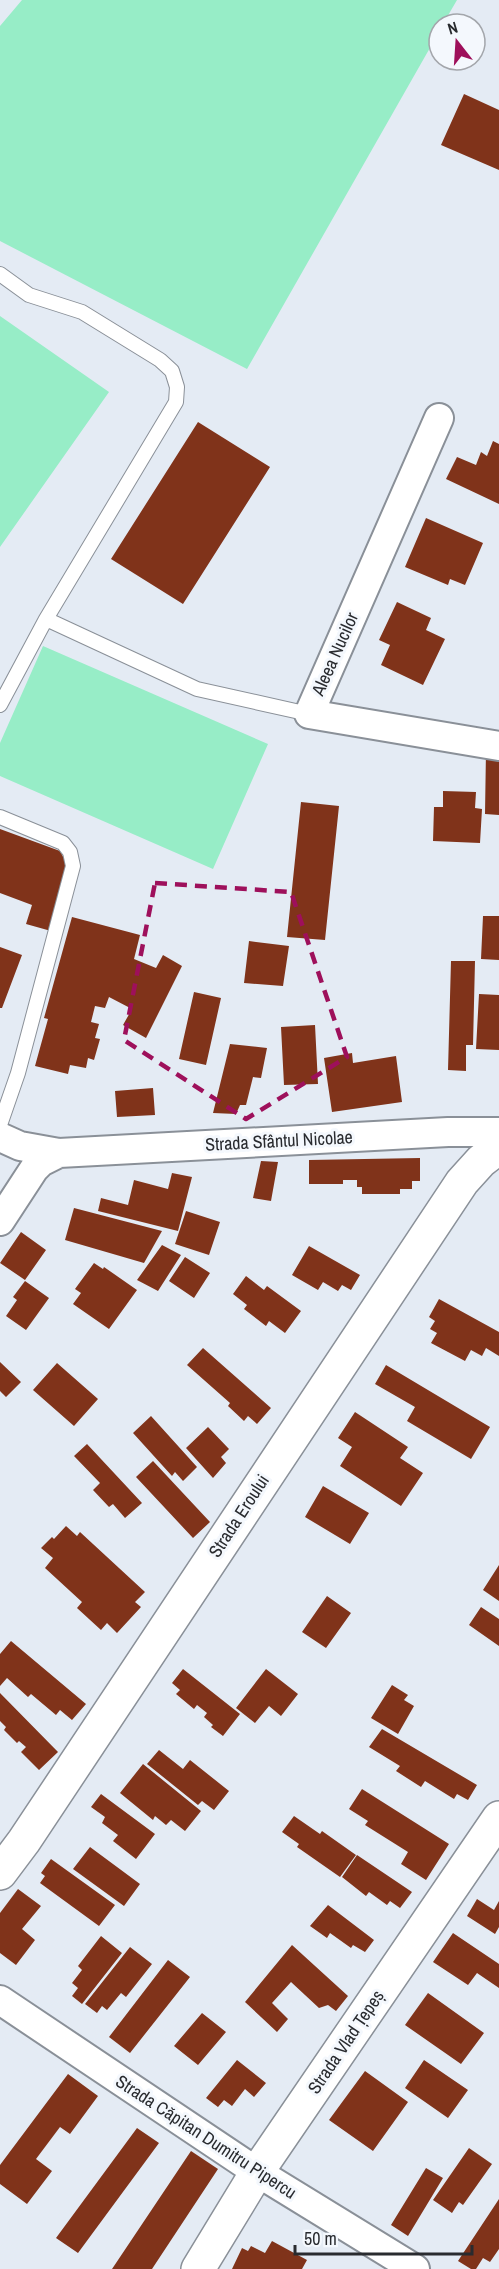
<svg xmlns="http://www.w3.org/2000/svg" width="499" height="2269" viewBox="0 0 499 2269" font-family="'Archivo Narrow',sans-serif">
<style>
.green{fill:#97edc7}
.building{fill:#80331a}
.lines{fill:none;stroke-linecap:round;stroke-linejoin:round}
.lane-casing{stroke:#8a9098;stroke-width:16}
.street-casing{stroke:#8a9098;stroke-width:32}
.secondary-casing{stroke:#8a9098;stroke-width:36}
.lane{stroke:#fff;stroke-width:14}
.street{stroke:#fff;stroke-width:28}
.secondary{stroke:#fff;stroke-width:33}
.marked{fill:none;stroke:#9e105b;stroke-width:4.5;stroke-dasharray:12 8;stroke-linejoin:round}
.labels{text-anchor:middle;stroke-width:6;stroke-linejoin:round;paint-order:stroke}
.street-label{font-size:18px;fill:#292b2f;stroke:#f4f8fd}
</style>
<rect width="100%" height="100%" fill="#e4ebf4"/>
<path class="green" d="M22,0h435l-14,24h-4v8l-192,337 -247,-128v-215z
M0,316l109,76 -109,155z
M43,646l225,98 -55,125 -213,-93v-33z"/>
<path class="building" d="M464,94l35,16v60l-58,-25z
M198,422l72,45 -87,137 -72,-45z
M493,441l6,3v60l-53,-25 11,-22 19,8 5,-13 6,4z
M426,518l57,25 -18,42 -15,-6 -2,6 -43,-18z
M397,602l34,16 -5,12 19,9 -22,46 -42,-20 9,-20 -11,-5z
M486,750l13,2v63l-14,-1z
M443,791l33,1 -1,16 7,1 -2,34 -47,-2 1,-34h9z
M301,802l38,4 -14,134 -38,-3z
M0,829l60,22 8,15 -17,65 -25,-7 6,-19 -32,-12z
M483,916h16v44l-18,-1z
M72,917l68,18 -6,24 22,9 7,-13 19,11 -36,72 -23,-13 9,-16 -23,-12 -4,11 -10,-2 -4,16 8,2 -4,14 5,1 -6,21 -6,-2 -2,10 -16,-3 -2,9 -33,-8 13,-47 -4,-1z
M249,941l40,5 -6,40 -39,-3z
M0,947l22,8 -20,53h-2z
M451,961h24l-2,84h-7v26l-18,-1z
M194,992l27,6 -15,67 -27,-6z
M479,994l20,1v55l-23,-1z
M315,1025l3,59 -34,1 -3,-58z
M230,1044l37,4 -6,30 -8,-1 -7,28h-6l-4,9 -23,-1z
M352,1053l1,10 43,-7 6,46 -70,10 -8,-54z
M153,1088l2,27 -38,2 -2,-26z
M420,1158v23h-8v8h-12v5h-38v-7h-5v-7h-14v4h-34v-24z
M261,1161l17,1 -7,39 -18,-3z
M172,1173l20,4 -14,54 -80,-20 3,-13 27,7 6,-25 34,9z
M74,1208l88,23 -18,32 -79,-23z
M186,1211l34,11 -11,33 -34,-11z
M21,1232l25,18 -21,30 -25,-17z
M162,1245l19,10 -23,36 -21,-11z
M309,1246l51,29 -9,15 -9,-5 -4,6 -15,-9 -5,8 -26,-15z
M185,1257l25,16 -16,25 -25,-17z
M94,1263l9,6 1,-2 33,23 -28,39 -36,-25 8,-11 -6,-4z
M246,1276l18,14 3,-4 34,25 -16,22 -16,-12 -3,5 -22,-17 3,-4 -14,-11z
M25,1281l24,17 -23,32 -20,-14 11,-16 -4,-3z
M439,1299l60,33v24l-13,-8 -4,8 -11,-6 -6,11 -34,-18 6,-10 -7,-4 5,-8 -6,-4z
M203,1348l68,60 -14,16 -9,-8 -4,5 -16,-15 2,-3 -43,-38z
M0,1362l21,20 -15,15 -6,-6z
M57,1363l41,36 -24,27 -41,-36z
M386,1365l104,62 -19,32 -64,-38 8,-14 -40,-23z
M355,1412l53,35 -8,11 23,15 -22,33 -61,-40 12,-19 -14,-9z
M151,1416l46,51 -14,14 -8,-9 -3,4 -39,-43z
M208,1427l21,22 -8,8 5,6 -13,15 -27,-30z
M87,1444l55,59 -17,15 -12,-14 -4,3 -16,-17 7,-7 -26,-27z
M153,1461l57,61 -17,16 -57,-61z
M323,1486l46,27 -19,31 -45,-27z
M66,1526l11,10 3,-4 65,60 -10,10 6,5 -24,26 -10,-10 -6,7 -24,-22 5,-6 -37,-34 8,-10 -12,-10 11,-11 2,2z
M499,1565v36l-16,-11z
M327,1596l24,17 -25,35 -24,-16z
M481,1607l18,12v27l-30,-21z
M11,1641l75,63 -14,16 -12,-10 -4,5 -25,-21 -3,3 -21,-19 -7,8v-32z
M183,1669l57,45 -17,22 -12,-9 2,-2 -9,-8 3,-4 -10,-8 -3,4 -18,-15 4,-4 -8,-7z
M266,1669l32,25 -17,22 -12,-10 -14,17 -19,-15z
M392,1685l16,10 -4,5 10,6 -16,28 -27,-16z
M0,1693l58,59 -19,18 -18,-18 5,-5 -7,-6 -2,2 -13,-13 2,-3 -6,-6z
M382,1729l95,56 -9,15 -11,-6 -3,5 -29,-18 -4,6 -25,-16 4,-5 -31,-19z
M159,1750l24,19 7,-9 39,31 -15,19 -12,-9 -4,4 -51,-41z
M143,1764l58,47 -16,20 -14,-11 -5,5 -11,-9 -2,4 -33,-27z
M362,1789l87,55 -23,36 -25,-16 7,-12 -43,-27 3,-4 -19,-12z
M101,1794l54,40 -19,25 -23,-18 5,-6 -16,-12 3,-6 -14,-10z
M294,1816l26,18 2,-3 34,24 -16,22 -43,-30 2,-3 -17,-12z
M90,1847l50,37 -16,22 -51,-37z
M357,1855l55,37 -12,16 -10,-7 -3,4 -18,-13 -3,4 -24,-19z
M51,1859l64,46 -16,21 -59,-43 5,-7 -4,-3z
M18,1889l23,17 -19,23 13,11 -19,25 -16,-12v-40z
M477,1899l17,11 5,-9v26l-4,7 -28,-18z
M328,1905l46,35 -9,12 -12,-7 -2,3 -21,-15 -3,5 -17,-12z
M453,1933l46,31v24l-22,-15 -9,12 -35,-23z
M101,1936l21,17 -40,51 -10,-8 6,-8 -6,-5 10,-13 -4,-4z
M292,1945l56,51 -12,15 -8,-6 -9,3 -28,-26 -19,21 16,16 -11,13 -32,-30z
M130,1947l22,17 -26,33 -5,-4 -14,17 -5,-4 -5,7 -12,-9z
M168,1960l22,17 -60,76 -21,-16z
M428,1993l56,40 -23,31 -56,-39z
M202,2013l24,19 -28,33 -24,-19z
M237,2060l29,23 -12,14 -9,-8 -13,17 -8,-6 -6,7 -12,-9z
M424,2060l44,30 -20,28 -43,-30z
M365,2071l43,31 -35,49 -44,-31z
M68,2074l30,22 -28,38 -10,-7 -24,32 16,12 -25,33 -27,-20v-19z
M137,2128l22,15 -81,110 -22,-15z
M469,2148l23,16 -29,41 -4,-3 -7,11 -19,-13z
M191,2151l27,18 -66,100h-40z
M426,2168l17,10 -35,58 -17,-11z
M499,2199v50l-9,13 -7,-4 -7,11h-5l-13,-8z
M272,2241l35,19 -5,9h-70l10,-21 6,3 3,-5 14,7z"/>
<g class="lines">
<g class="lane-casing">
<path id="lane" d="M0,274l29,21 53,17 78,48 12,11 5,16 -1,15 -130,217 -46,86
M46,619l151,70 112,25
M0,817l63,26 7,9 3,14 -55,207 -18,52"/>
</g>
<g class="street-casing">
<path id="street" d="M439,418l-130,296 190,32
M0,1137l20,9 39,7 389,-21h51
M0,1221l34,-52 7,-7 18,-9
M0,2000l257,172 158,97"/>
</g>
<g class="secondary-casing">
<path id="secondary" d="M0,1873l24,-32 438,-659 19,-21 18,-14
M198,2269l59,-97 242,-354"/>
</g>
<use href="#lane" class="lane"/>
<use href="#street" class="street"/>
<use href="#secondary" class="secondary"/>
</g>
<path class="marked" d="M155,883l136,9 56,165 -101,62 -122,-79z"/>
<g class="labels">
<g class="street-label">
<text transform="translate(335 654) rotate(-66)" y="6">Aleea Nucilor</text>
<text transform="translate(279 1141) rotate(-3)" y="6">Strada Sfântul Nicolae</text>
<text transform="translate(239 1516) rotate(-57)" y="6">Strada Eroului</text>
<text transform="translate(346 2042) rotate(-56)" y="6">Strada Vlad Țepeș</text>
<text transform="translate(206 2137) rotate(33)" y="6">Strada Căpitan Dumitru Pipercu</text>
</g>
</g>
<g transform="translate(457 42) rotate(343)"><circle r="28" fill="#f4f8fd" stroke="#a3a6ab" stroke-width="1.5"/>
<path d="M0-4.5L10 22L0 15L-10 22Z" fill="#9e105b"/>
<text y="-9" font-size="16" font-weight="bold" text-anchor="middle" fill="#292b2f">N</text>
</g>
<path d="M295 2245v9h177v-9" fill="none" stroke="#292b2f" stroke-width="3"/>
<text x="304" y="2245" font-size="18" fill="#292b2f" stroke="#f4f8fd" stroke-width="4.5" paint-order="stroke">50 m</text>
</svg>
